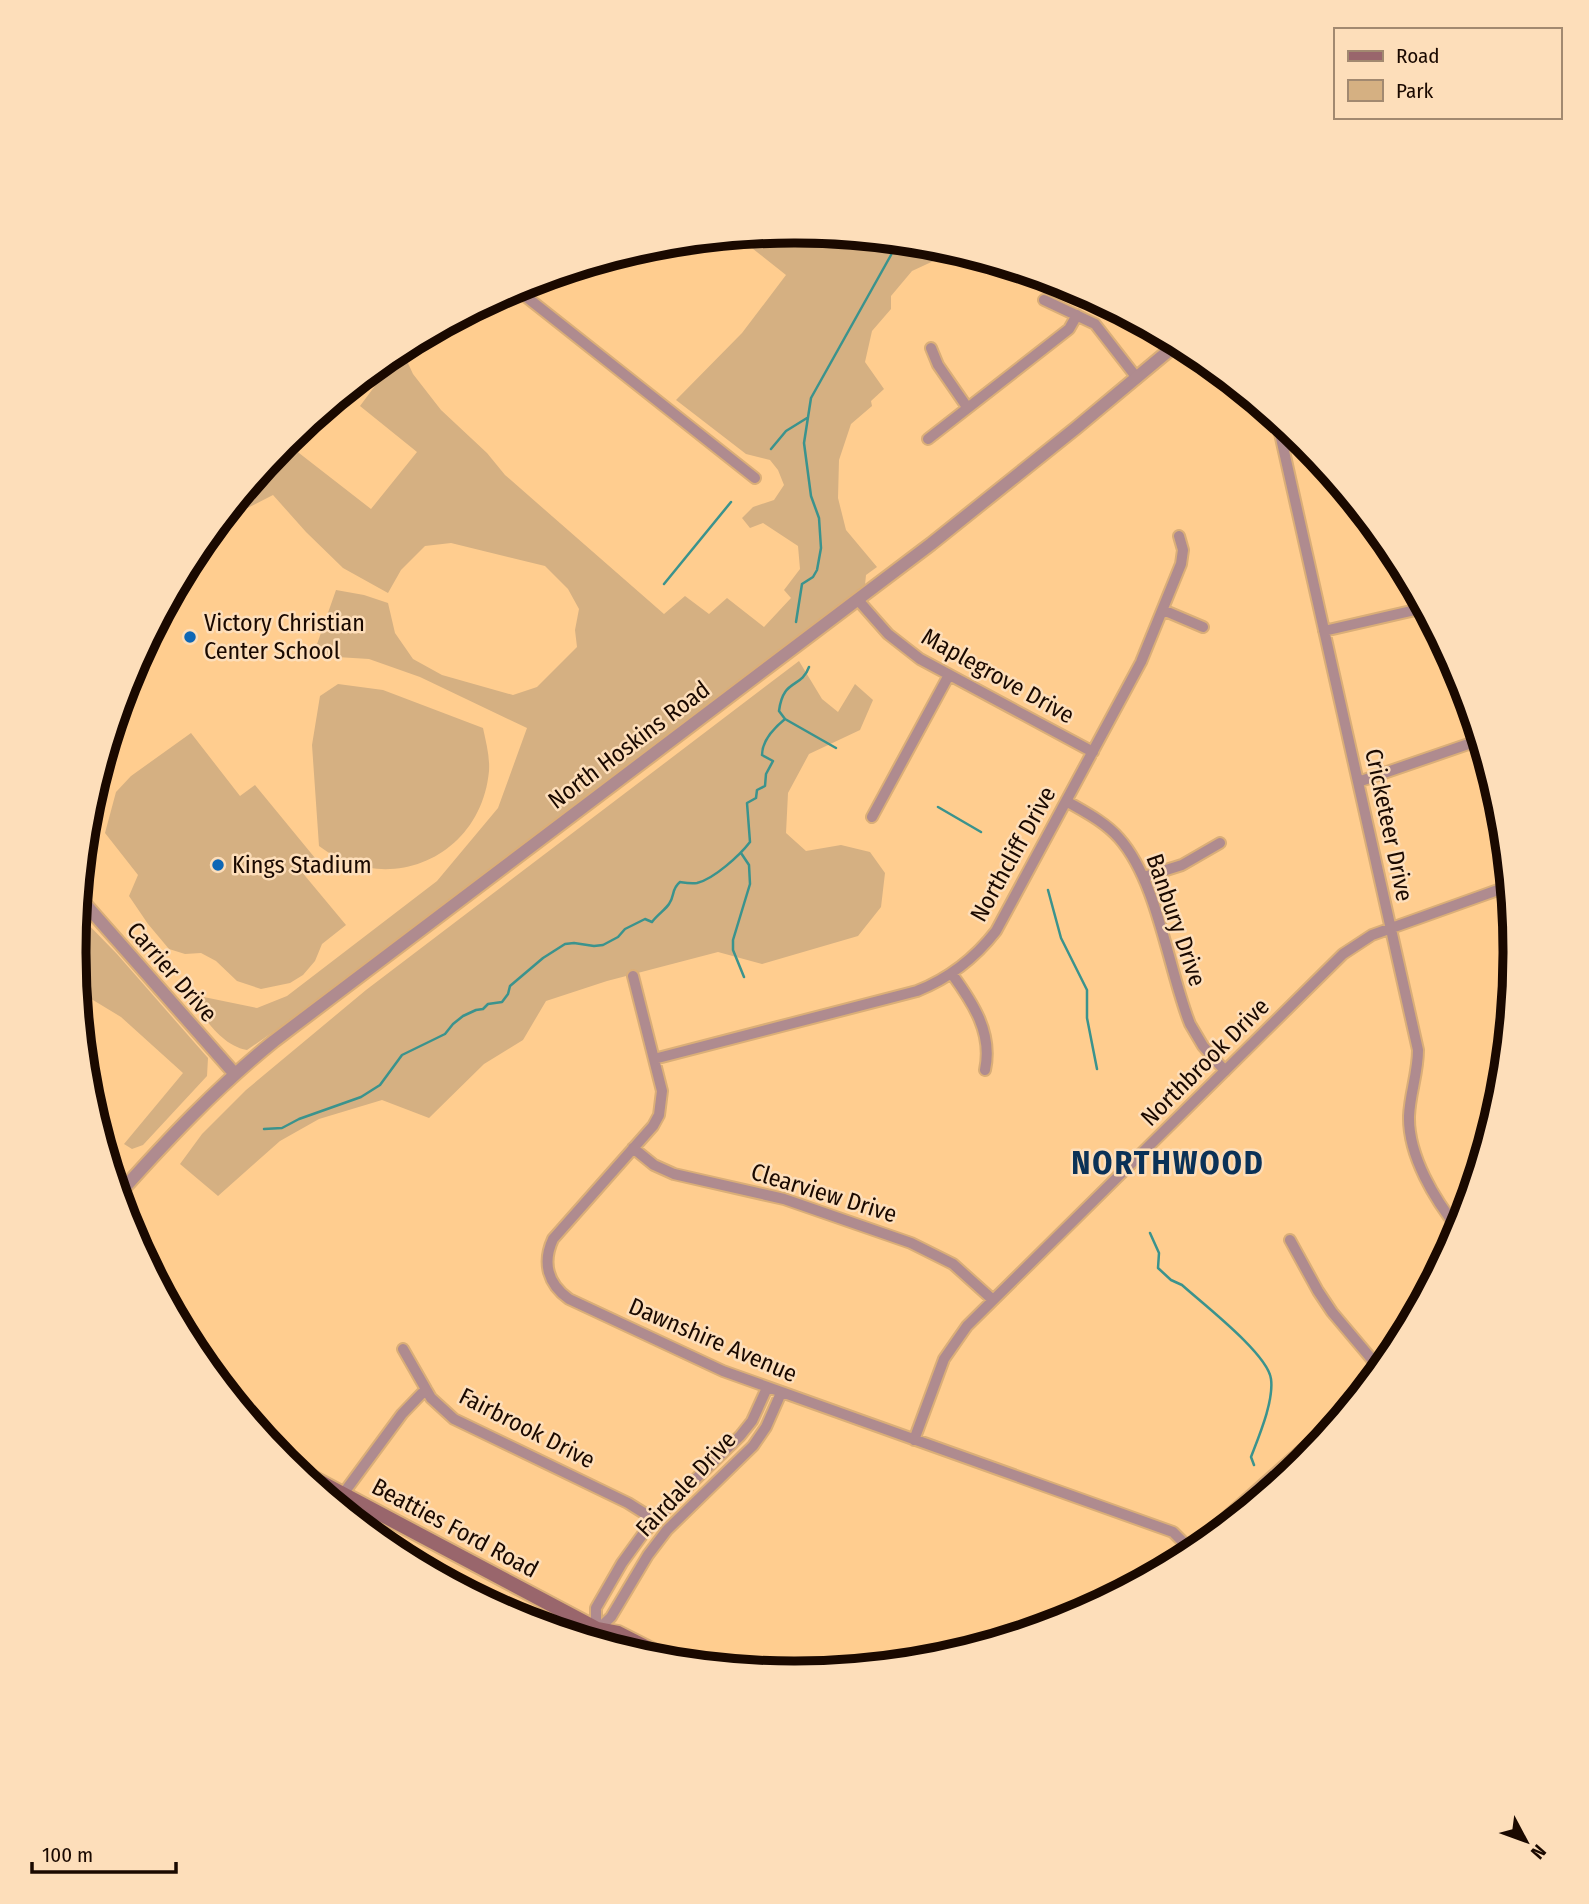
<svg xmlns="http://www.w3.org/2000/svg" width="1589" height="1904" viewBox="0 0 1589 1904" font-family="'Fira Sans Condensed',sans-serif">
<style>
.green{fill:#d5b082}
.lines{fill:none;stroke-linecap:round;stroke-linejoin:round}
.stream{stroke:#3b938d;stroke-width:2.5}
.minor-casing{stroke:#daae78;stroke-width:14}
.tertiary-casing{stroke:#daae78;stroke-width:16}
.secondary-casing{stroke:#daae78;stroke-width:18}
.minor{stroke:#af8b8f;stroke-width:10}
.tertiary{stroke:#af8b8f;stroke-width:12}
.secondary{stroke:#99666c;stroke-width:14}
.poi-dot{fill:#0f67b5;stroke:#fddeba;stroke-width:2.5}
.labels{text-anchor:middle;stroke-width:5;stroke-linejoin:round;paint-order:stroke}
.poi-label{font-size:24px;fill:#1a0900;stroke:#fddeba;text-anchor:start}
.street-label{font-size:24px;fill:#1a0900;stroke:#fddeba}
.district-label{font-size:32px;font-weight:bold;letter-spacing:2px;fill:#0a3157;stroke:#fddeba}
.rim{fill:none;stroke:#1a0900;stroke-width:9}
</style>
<rect width="100%" height="100%" fill="#ffcd8f"/>
<path class="green" d="M795,231l141,14 44,13 -4,3 -36,-3 -28,13 -21,25v13l-19,22 -7,31 19,27 -13,12 1,5 -21,18 -12,36 -1,38 8,32 31,37 -11,8 -1,10 -524,400 -94,65c-27,-5 -41,-32 -58,-51l5,-4 63,13 30,-12 150,-115 61,-73 29,-80 -107,-51 -51,-18 -48,-3 -5,-9 20,-57 28,5 24,8 7,30 18,26 29,16 71,20 24,-8 40,-40 -2,-17 4,-21 -11,-20 -23,-23 -94,-23 -26,3 -24,24 -13,23 -45,-25 -37,-36 -33,-37 -55,28 27,-32 13,-6 32,-39 81,63 46,-57 -57,-46 38,-51 9,6 6,13 28,36 46,43 18,22 159,139 21,-18 24,18 18,-16 37,29 27,-29 -7,-8 16,-21 -2,-23 -35,-23 -13,5 -8,-10 11,-11 21,-7 10,-15 -6,-15 -8,-10 -24,-6 -70,-54 66,-67 44,-58 -48,-38z
M799,661l23,38 16,13 17,-28 18,16 -13,30 -51,24 -21,39 -2,40 20,18 35,-6 29,7 15,21 -4,34 -23,29 -96,28 -44,-12 -111,29 -61,20 -23,39 -39,24 -55,54 -47,-18 -63,19 -39,22 -62,55 -38,-32 22,-30 44,-44 120,-100z
M338,684l45,6 100,38c3,14 7,29 6,43 -8,87 -102,127 -170,75l-7,-101 8,-49z
M191,733l49,63 15,-11 60,73 -14,13 45,54 -24,19 -7,17 -12,14 -13,8 -29,6 -24,-8 -21,-20 -15,-8 -16,1 -16,-5 -21,-25 -19,-28 9,-21 -33,-42 11,-41 15,-16z
M77,913l40,41 91,104 -1,18 -64,69 -11,4 -8,-5 59,-71 -62,-56 -33,-20 -6,-23 -7,-5 -1,-17z
M1289,1467l4,4 -74,61z
M357,1521l45,23 -2,11 -6,-4z"/>
<g class="lines">
<path class="stream" d="M771,449l15,-18 21,-13
M664,584l67,-82
M796,622l6,-38 11,-7 4,-7 4,-22 -2,-30 -8,-22 -7,-53 7,-45 80,-143 3,-14
M809,667c-8,22 -26,11 -30,44l6,8 51,29
M938,807l43,25
M741,853l8,12 1,19 -17,56v10l11,27
M1048,890l13,48 26,52v28l10,51
M264,1129l18,-1 17,-9 62,-22 19,-12 22,-30 43,-21 8,-10 10,-8 13,-6 7,-1 5,-5 14,-2 6,-8 2,-8 33,-28 22,-14 9,-1 20,3 9,-1 15,-8 7,-8 20,-10 7,3c5,-7 14,-13 17,-18 6,-8 2,-15 11,-22 6,1 11,2 17,1 17,-4 43,-28 53,-41l-3,-39 9,-5 1,-8 8,-4 1,-12 7,-13 -11,-6c0,-15 12,-27 23,-36
M1150,1233l9,20 -1,15 13,12 11,5c21,19 86,69 89,94 3,22 -12,57 -20,78l3,8"/>
<g class="minor-casing">
<path id="minor" d="M515,288l240,190
M1044,300l51,24 42,54
M931,348l7,17 29,42
M1277,420l141,630c0,23 -8,43 -9,66 -1,40 26,84 50,114
M928,439l141,-110 8,-14
M858,600l30,34 32,25 173,93
M1163,610l40,17
M1324,631l100,-23
M1358,782l122,-42
M1066,801c19,11 39,21 53,37 39,44 49,131 71,186l13,22 22,25
M872,817l77,-142
M1144,877l38,-12 38,-22
M952,974c21,29 41,59 33,96
M633,976l29,115 -3,24 -6,11 -100,113c-11,24 -5,45 16,60l154,72 450,161 17,17
M654,1059l263,-68c33,-13 58,-33 79,-60l145,-269 40,-98 2,-14 -4,-14
M633,1148l21,17 20,9 110,25 127,44 42,21 40,36
M1290,1240l28,51 14,21 48,57
M403,1349l28,49 23,21 174,84 27,17
M914,1440l30,-81 23,-33 376,-372 29,-19 137,-49
M343,1494l59,-80 24,-25
M1177,1561l171,-152
M596,1631v-23l26,-45 21,-29 30,-33 67,-65 12,-15 15,-33
M588,1639l23,-22 37,-62 19,-25 86,-84 13,-19 15,-34"/>
</g>
<g class="tertiary-casing">
<path id="tertiary" d="M79,897l155,176
M118,1195c49,-55 98,-107 156,-154l657,-497 145,-116 102,-85"/>
</g>
<g class="secondary-casing">
<path id="secondary" d="M292,1467l305,162 21,4 55,28
M597,1629l12,16"/>
</g>
<use href="#minor" class="minor"/>
<use href="#tertiary" class="tertiary"/>
<use href="#secondary" class="secondary"/>
</g>
<g class="poi-dot">
<circle cx="190" cy="637" r="7"/>
<circle cx="218" cy="865" r="7"/>
</g>
<g class="labels">
<g class="poi-label">
<text x="204" y="631">Victory Christian<tspan x="204" dy="28">Center School</tspan></text>
<text x="232" y="873">Kings Stadium</text>
</g>
<g class="street-label">
<text transform="translate(998 676) rotate(29)" y="8">Maplegrove Drive</text>
<text transform="translate(629 745) rotate(-37)" y="8">North Hoskins Road</text>
<text transform="translate(1389 825) rotate(78)" y="8">Cricketeer Drive</text>
<text transform="translate(1013 854) rotate(-61)" y="8">Northcliff Drive</text>
<text transform="translate(1176 920) rotate(71)" y="8">Banbury Drive</text>
<text transform="translate(172 972) rotate(49)" y="8">Carrier Drive</text>
<text transform="translate(1205 1062) rotate(-45)" y="8">Northbrook Drive</text>
<text transform="translate(824 1193) rotate(17)" y="8">Clearview Drive</text>
<text transform="translate(713 1340) rotate(23)" y="8">Dawnshire Avenue</text>
<text transform="translate(527 1428) rotate(27)" y="8">Fairbrook Drive</text>
<text transform="translate(686 1484) rotate(-47)" y="8">Fairdale Drive</text>
<text transform="translate(455 1528) rotate(28)" y="8">Beatties Ford Road</text>
</g>
<g class="district-label">
<text x="1168" y="1174">NORTHWOOD</text>
</g>
</g>
<path d="M0 0H1589V1904H0ZM794 243H795A708 708 0 0 1 1503 951V953A708 708 0 0 1 795 1661H794A708 708 0 0 1 86 953V951A708 708 0 0 1 794 243Z" fill="#fddeba" fill-rule="evenodd"/>
<path class="rim" d="M794 243H795A708 708 0 0 1 1503 951V953A708 708 0 0 1 795 1661H794A708 708 0 0 1 86 953V951A708 708 0 0 1 794 243Z"/>
<rect x="1334" y="28" width="228" height="91" fill="#fddeba" stroke="#a28970" stroke-width="2"/>
<rect x="1348" y="51" width="35" height="10" fill="#99666c" stroke="#a28970" stroke-width="2"/>
<text x="1396" y="63" font-size="21" fill="#1a0900">Road</text>
<rect x="1348" y="80" width="35" height="21" fill="#d5b082" stroke="#a28970" stroke-width="2"/>
<text x="1396" y="98" font-size="21" fill="#1a0900">Park</text>
<g transform="translate(1526 1841) rotate(131)" stroke="#fddeba" stroke-width="5" paint-order="stroke">
<path d="M0-5L12 26L0 18L-12 26Z" fill="#1a0900"/>
<text y="-10" font-size="19" font-weight="bold" text-anchor="middle" fill="#1a0900">N</text>
</g>
<path d="M32 1862v10h144v-10" fill="none" stroke="#1a0900" stroke-width="3.5"/>
<text x="42" y="1862" font-size="21" fill="#1a0900" stroke="#fddeba" stroke-width="5" paint-order="stroke">100 m</text>
</svg>
